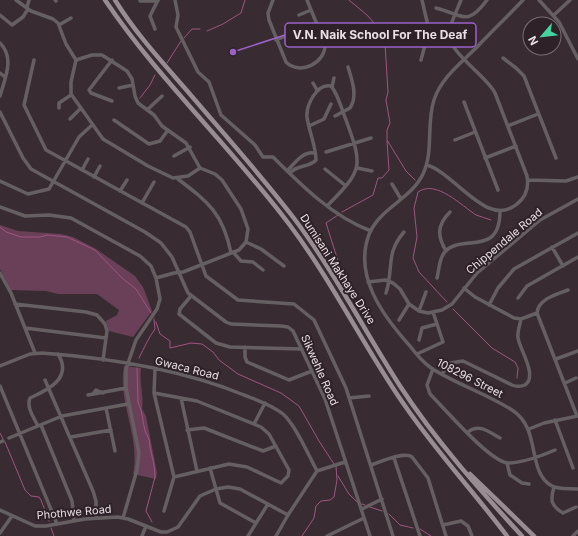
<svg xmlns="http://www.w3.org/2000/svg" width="578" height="536" viewBox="0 0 578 536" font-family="Inter,sans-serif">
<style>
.green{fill:#6a4058}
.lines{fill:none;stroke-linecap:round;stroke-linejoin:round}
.stream{stroke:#9e5580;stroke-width:1}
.minor{stroke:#655f62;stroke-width:3.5}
.major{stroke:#998d94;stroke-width:4.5}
.labels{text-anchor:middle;stroke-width:4;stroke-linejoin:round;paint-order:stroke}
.street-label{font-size:11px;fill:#e8e0e4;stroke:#2e2228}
.leader{fill:none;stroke:#9c62ca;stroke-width:1.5}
.callout-dot{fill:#9c62ca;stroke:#2e2228;stroke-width:1.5}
.callout{fill:#2e2228;stroke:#9c62ca;stroke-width:1.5}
.callout-label{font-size:12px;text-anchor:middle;font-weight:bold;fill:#e8e0e4}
</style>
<rect width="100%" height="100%" fill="#382c32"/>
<path class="green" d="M0,225l18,6 43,3 12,3 23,12 39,27 8,11 9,24 -19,26 -24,-6 -3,-10 11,-6 2,-5 -22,-16h-39l-12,-3 -35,-1 -11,-21z
M124,366l17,2c-2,16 3,27 1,41l4,7 11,57 -1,6 -23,-5c8,-37 -16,-72 -9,-108z"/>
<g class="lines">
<path class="stream" d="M349,0l18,15 15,17 3,11 3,49 -2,8 4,23 -3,7v10l19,31 9,9
M207,31l16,-7 18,-11 4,-13
M184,38l8,-9h8
M167,63l14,-22
M140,98l10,-13 5,-10
M342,212l31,-17 5,-17h4l7,-8 -2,-29
M338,215l-12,8 20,63
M0,227l6,5 15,5h19l7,-2 20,2 28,13 26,27 15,12 15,24
M447,302l-28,-30 -6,-14 4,-21 -3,-29 4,-16c18,-13 44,14 58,23 5,2 10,3 15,5
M453,309l39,39 23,14 3,6 -1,10
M156,322l4,12 10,7v7l21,-5 11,1 11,8 6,8 19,14 43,19 18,13 20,35 15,23
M139,358c5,-10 10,-21 16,-29l-1,-10
M137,368l1,34 3,8 4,21 4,8 1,8 4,18 1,12 -9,34 6,11
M0,433l3,6
M5,442l20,48 6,6 8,1 2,3 8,21
M338,476l11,18 8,8
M362,504l3,1
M370,507l12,4
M389,514l11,11 13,3
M51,528l3,8
M420,529l11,7
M302,536l12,-18 2,-12 5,-5 9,-1 4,-3 3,-17 -1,-14"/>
<path class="minor" d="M16,0l15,11 22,8 5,4 8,21 10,16
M55,0l1,1
M175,0l3,15 -2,12 22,45 11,10 12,33 34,30 8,12h10c28,28 60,60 98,74
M273,0l-5,13 1,7 17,42c14,14 40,1 39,-18l-18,-44
M523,0c-15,16 -31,31 -46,47 -16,16 -36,31 -43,53 -8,24 0,51 -11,74 -12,25 -41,33 -53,58 -18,43 13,84 40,114 6,8 13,16 21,22 25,16 56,26 81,42 30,19 14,62 40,76 8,4 18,2 26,3
M539,0l20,22 19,37
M140,1h18
M27,7l2,-7
M436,8c27,7 31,19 51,-8
M0,15l12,10 11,-8 5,-8
M299,15l12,-5
M554,15l16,-15
M59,25l12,-7
M155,29l-5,-13 8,-16
M287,31l3,7
M308,36l3,9
M276,40l12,-5
M309,41l12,-5
M0,43c15,15 5,35 0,53
M503,58l13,10 8,8 32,82
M34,60l-10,45 22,45 140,77 4,5 16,44 32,24 56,4 20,16 32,68 47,148
M76,60l16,-5h10l25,16 5,8 3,17 3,7 16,12 8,11 24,17 14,25 15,6 7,6 19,29 7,20 -2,13 -7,8 -56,22 -9,1 -18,5
M76,60l-5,22v12l32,45 45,27 25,12 15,-2 12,-8
M112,60l-23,30 2,3 21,8
M421,60l8,-30 -7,-30
M0,73l5,4
M313,83l4,7
M332,87l2,-9
M119,88l14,-3
M464,102l34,88
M59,108v-5l12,-8
M147,110l15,-14
M0,112l23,46 8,11 114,63 16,11 11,14 16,36 38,29 5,2 50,2 7,1 5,4 32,68 45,137
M335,116l15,-8c8,-12 2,-28 -2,-41
M70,119l11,-11
M114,120l35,24 11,-3 8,-11
M309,126l15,-7 7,-15
M508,126l30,-12
M455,140l20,-8
M326,152l45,-14
M174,156l16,-9
M485,158l31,-12
M427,165c29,9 60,64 90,39 9,-7 12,-17 10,-28l-32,-83c-8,-17 -49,-42 -46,-61 2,-10 8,-22 12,-32
M357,168l15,3
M325,169l21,17
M82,170l6,-11
M287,171c7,-7 16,-20 27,-18
M290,173c8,-9 19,-5 26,-13 0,-14 -7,-28 -9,-43 -1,-12 10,-34 24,-31 7,8 11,24 15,34 17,46 17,50 -18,85
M94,177l6,-11
M178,179c30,23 45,34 53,74
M528,180l38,1 12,-4
M0,181l28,13 21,-5 30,-52 13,-12
M392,184l9,15
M120,191l7,-11
M142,203l12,-21
M0,207l25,9 24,-1 22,3 69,38 11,10 5,12 4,21 -3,10 -21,31 -10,29v19l13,65 -2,17 -14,48
M246,242l15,7 23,17
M552,247l11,19
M446,251c-9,-15 -9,-26 4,-39
M233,252l8,9 12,1 10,8
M0,273l11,20 24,60
M437,278c2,-8 2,-18 7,-25 16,-21 56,6 56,-42
M368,282l17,-2 8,3 7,6 9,15 10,7 9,2 14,-3 10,-6 25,-31 63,-53 38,-21
M464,288l11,9 39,21 7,1 16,-6
M568,290c-11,4 -30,9 -31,23l40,103
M386,293c8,-25 -1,-39 18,-61
M191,296l-11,13 -1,5 37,29 14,4 72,2
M518,298l9,-12 51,-29
M15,304l71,8 11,3 8,9 2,7 -4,29
M489,305l9,-17 16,-19 64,-36
M419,311l7,-19
M399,320l10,-16
M25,328l81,10
M419,340l3,-12 15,-4
M245,347v10l2,5 42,18 23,-9
M417,354l26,-12 -10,-30
M556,359l22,-8
M0,366l30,-12 12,-1c68,5 139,16 202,42 13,5 28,10 39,19 12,10 26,42 34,57
M155,369l-1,24 20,84 -10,34
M433,369l-6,16 3,9c14,14 60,68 78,69 15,0 33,-7 47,-13
M442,374l8,-11 13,-2 49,24c5,2 8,2 13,0 13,-9 -5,-35 -7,-47 -1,-6 2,-13 3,-19
M45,380l48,111 3,10v17
M565,383l11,-5
M0,386l57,138
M154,393l43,8 64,26 8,7 20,36 -1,6 -7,7 -34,-16 -18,-3 -55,13
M93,394l3,-4 7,3
M88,395l38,-7
M181,398l16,73
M349,398l20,-2
M106,408l9,43
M555,420l18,48
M254,424l11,-21
M41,425l31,76 2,19
M38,426c-4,-8 -12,-19 -8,-28 18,-8 43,-20 28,-44
M529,429l15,-6 34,-7
M187,430l17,-2 59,23 13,-5
M468,432c11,-9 21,0 32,6
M71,437l40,-7
M9,438l53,-22 66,-12
M0,442l3,-1
M394,458l26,78
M507,463l3,12 12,8 7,1
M371,465c9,-3 33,-14 41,-8l16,21 18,58
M210,468l10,35 36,20
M317,471l28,-9
M554,487c-4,13 -3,19 9,26l13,-6
M362,509l20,-10
M0,510l35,16h11l39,-7 33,-2 10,2 33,13h6l11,-5 22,-31 16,-7 12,-2 12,2 48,26 29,-44
M443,525l18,-4 7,5 4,10
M0,533l12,-17
M142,536l4,-10
M248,536l20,-32
M276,536l12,-21
M327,536l37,-18
M573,536l5,-5"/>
<path class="major" d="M105,0c54,80 126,147 184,224 43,57 74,121 114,179 32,47 70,88 104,133
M115,0c21,34 48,63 74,93 35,41 71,81 104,124 41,54 71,113 107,169 36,55 78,102 122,150
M470,474l64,62"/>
</g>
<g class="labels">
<g class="street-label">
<text transform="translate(504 241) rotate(-40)" y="4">Chippendale Road</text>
<text transform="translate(338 269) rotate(57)" y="4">Dumisani Makhaye Drive</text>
<text transform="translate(187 368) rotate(14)" y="4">Gwaca Road</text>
<text transform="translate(320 370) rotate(66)" y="4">Sikwehle Road</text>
<text transform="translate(470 378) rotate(27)" y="4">108296 Street</text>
<text transform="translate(74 512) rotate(-5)" y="4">Phothwe Road</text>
</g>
</g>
<path class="leader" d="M233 52L285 35"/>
<circle class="callout-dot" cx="233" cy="52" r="4"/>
<rect class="callout" x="285" y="23" width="191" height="24" rx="4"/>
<g class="callout-label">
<text x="380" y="39">V.N. Naik School For The Deaf</text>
</g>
<g transform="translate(542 36) rotate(242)"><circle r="19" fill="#2e2228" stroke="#786e73"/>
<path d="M0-3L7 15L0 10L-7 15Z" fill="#43d4a0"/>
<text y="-6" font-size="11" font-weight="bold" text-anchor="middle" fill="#e8e0e4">N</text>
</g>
</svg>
